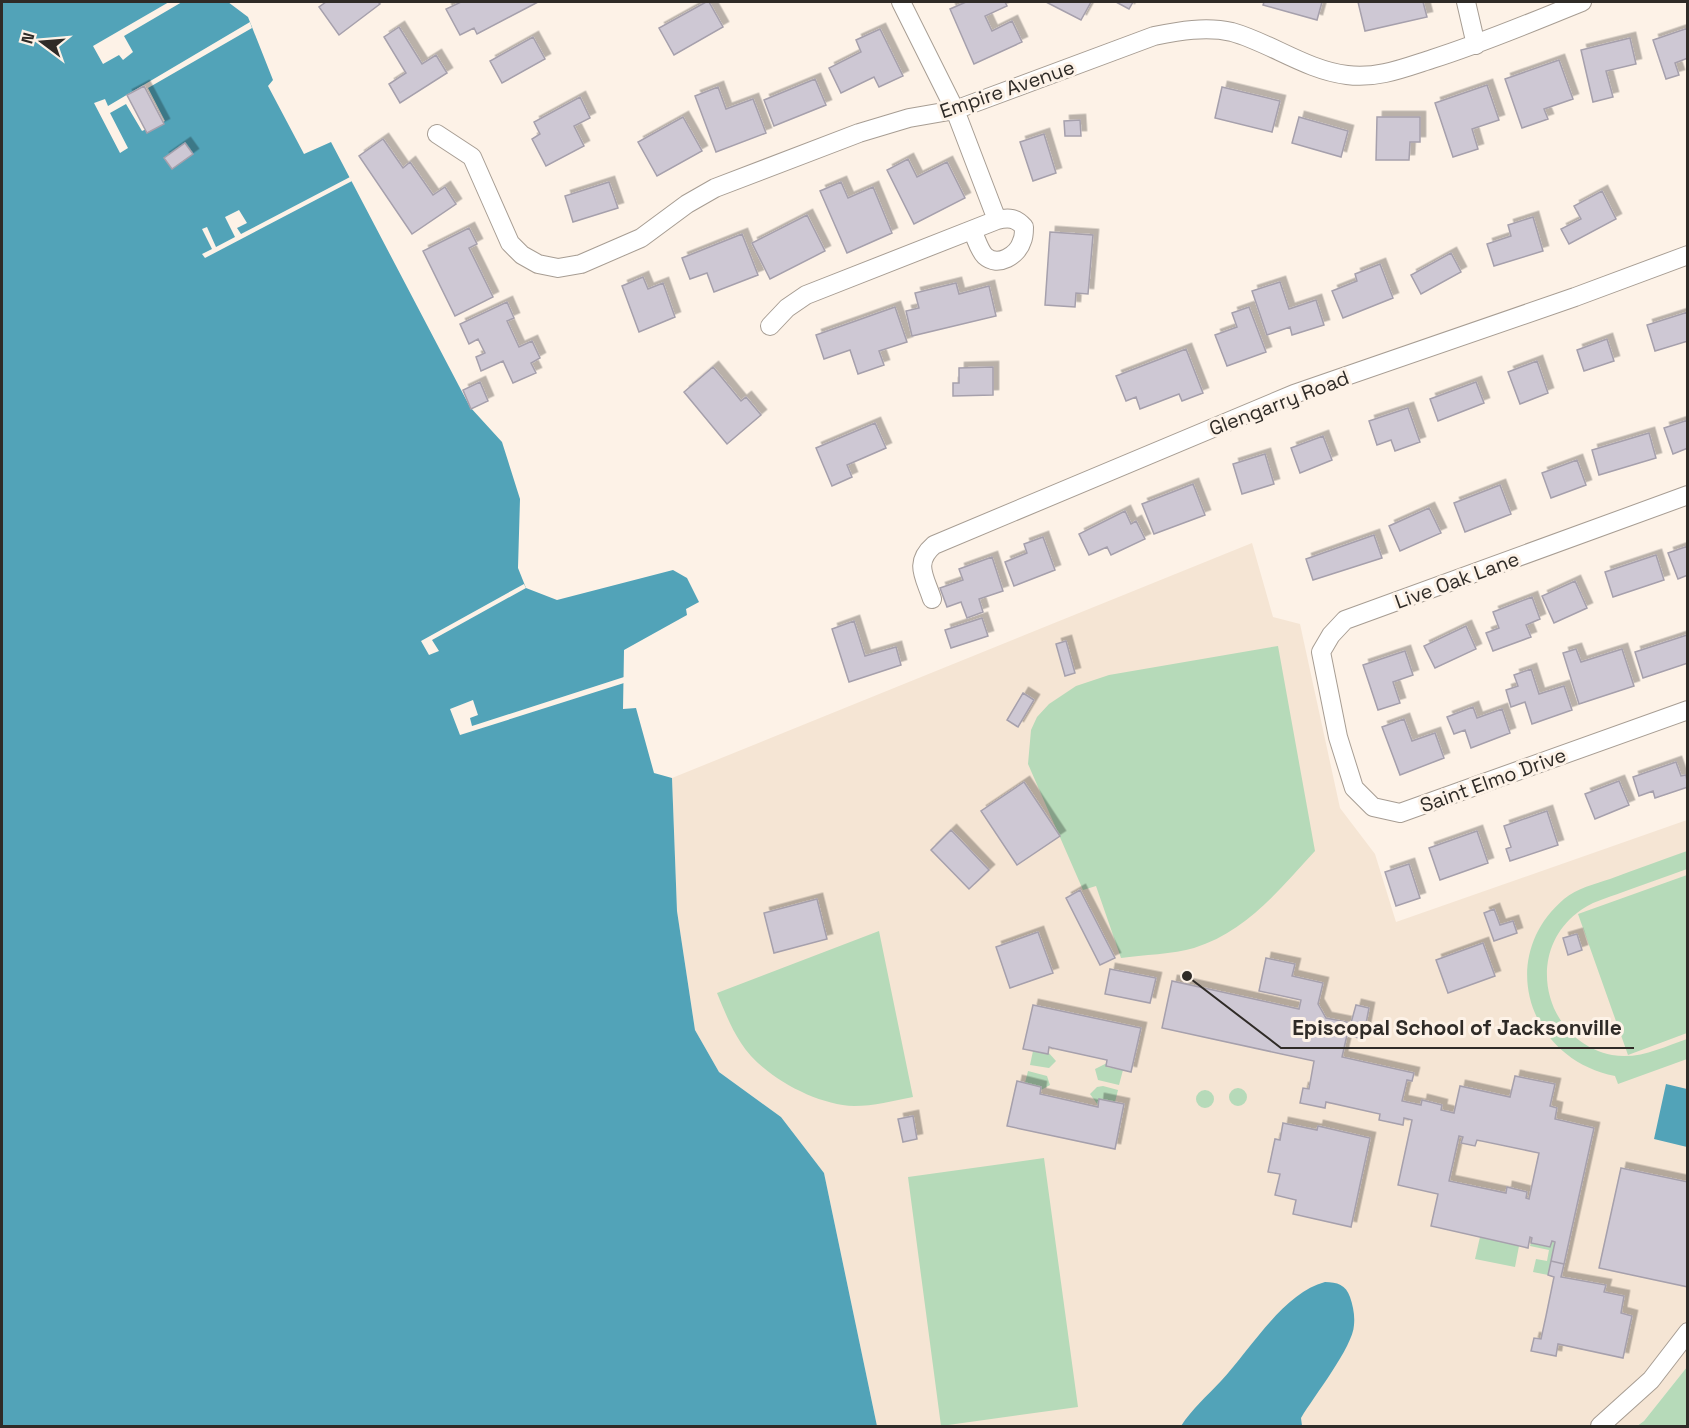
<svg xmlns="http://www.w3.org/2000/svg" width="1689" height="1428" viewBox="0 0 1689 1428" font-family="'Space Grotesk',sans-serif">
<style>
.built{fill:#f5e5d4}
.green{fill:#b6dab9}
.water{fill:#52a3b8}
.pier{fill:#fdf2e7}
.building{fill:#cec8d4;stroke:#a6a0ac;stroke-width:1.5;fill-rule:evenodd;filter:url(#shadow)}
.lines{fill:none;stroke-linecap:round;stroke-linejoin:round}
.minor-casing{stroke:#a79d93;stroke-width:20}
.minor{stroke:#fff;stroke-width:18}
.labels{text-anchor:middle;stroke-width:6;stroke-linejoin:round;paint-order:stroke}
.street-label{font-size:20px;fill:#2f2b27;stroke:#fdf2e7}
.leader{fill:none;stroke:#2f2b27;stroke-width:2}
.callout-dot{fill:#2f2b27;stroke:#fdf2e7;stroke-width:2}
.callout-label{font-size:21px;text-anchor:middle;font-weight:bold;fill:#2f2b27;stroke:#fdf2e7;stroke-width:6;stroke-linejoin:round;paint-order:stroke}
</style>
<defs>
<filter id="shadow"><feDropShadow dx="5.5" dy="-5.5" stdDeviation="0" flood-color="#0004"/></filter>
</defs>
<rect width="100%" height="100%" fill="#fdf2e7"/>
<path class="built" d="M1252,543l21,74 27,7 40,184 35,46 21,68 291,-102v547l-43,54 -7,5h-760l-53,-253 -43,-56 -62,-45 -24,-42 -18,-119 -5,-133z"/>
<path class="green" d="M1278,646l37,205c-36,39 -68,80 -121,97 -20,6 -52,7 -73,10l-25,-72 -13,4 -55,-126 3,-34 6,-13 12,-13 27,-18 33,-11z
M1687,851v18c-21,8 -43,15 -64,23 -16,6 -33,10 -46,21 -54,42 -31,129 35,142 27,5 51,-8 75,-16v20l-69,25 -3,-8c-86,-17 -120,-118 -51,-177 13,-11 31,-15 46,-20 26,-10 52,-19 77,-28z
M1687,875v158l-59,22 -50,-141z
M879,931l34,166c-20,4 -39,9 -59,9 -39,-1 -93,-31 -113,-63 -10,-15 -17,-33 -24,-50z
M1033,1051l14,3 1,-2 8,9 -7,7 -19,-3z
M1107,1063v4l16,3 -4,15 -21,-5 -3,-11z
M1028,1071l19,5 3,9 -9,5v-3l-16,-4z
M1103,1086l15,4 -3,12 -15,-3 -2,6 -8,-11 7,-7z
M1229 1097a9 9 0 1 1 18 0a9 9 0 1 1-18 0Z
M1196 1099a9 9 0 1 1 18 0a9 9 0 1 1-18 0Z
M1044,1158l34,249 -137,19 -33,-249z
M1480,1237l39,9 -4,21 -40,-8z
M1552,1241l3,2 -7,32 -15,-3 3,-13 11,2 2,-11 -19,-4 1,-3 19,4z
M1687,1367v59h-50l7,-5z"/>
<path class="water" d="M2,2h226l20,15 25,63 -5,6 36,68 27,-12 139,265 32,35 18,57 -2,69 8,20 31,12 116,-30 14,8 12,24 -13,7 1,6 -63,35 -1,59 13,-1 18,65 18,5 5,133 18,119 24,42 62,45 43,56 53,253h-875z
M1666,1084l21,5v58l-33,-8z
M1325,1282c12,0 21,3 25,15 3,9 5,18 4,28 -1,22 -40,71 -53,93l1,8h-121c11,-17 26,-30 40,-45 29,-31 62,-88 104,-99z"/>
<path class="pier" d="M169,2h13l-58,34 9,16 -10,8 -4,-5 -16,9 -10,-18z
M250,22l2,6 -104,60 17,33 -23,10 -16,-27 -16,9 18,35 -8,5 -26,-50 11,-4 3,7z
M350,177l2,4 -147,77 -3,-4 10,-5 -10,-20 5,-2 9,20 19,-10 -10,-20 14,-7 8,13 -10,5 4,6z
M524,584l2,4 -94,52 7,11 -10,4 -8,-14z
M624,677v6l-164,52 -10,-26 23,-9 5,15 -8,3 2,8z"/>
<path class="building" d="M326,2h52l2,2 -41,31 -20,-28z
M461,2h77l-61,32 -3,-6 -14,7 -14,-26z
M706,2h3l14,25 -49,28 -15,-27z
M966,2h39l2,4 -22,10 7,15 20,-10 10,21 -48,22 -24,-55z
M1046,2h45l-10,18z
M1116,2h17l-4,7z
M1264,2h58l-5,18 -54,-15z
M1358,2h65l4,15 -62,14z
M399,27l23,37 14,-9 11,18 -47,30 -11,-19 17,-11 -22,-36z
M1688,28v30l-13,5 4,12 -13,4 -13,-39z
M880,29l23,47 -24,11 -5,-10 -33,16 -12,-25 32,-16 -5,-12z
M533,37l12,22 -43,24 -12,-22z
M1630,38l6,26 -30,7 7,26 -20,5 -12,-52z
M1559,60l14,39 -29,10 4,10 -26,9 -17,-49z
M815,79l11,26 -52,21 -10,-26z
M1487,85l12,35 -27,9 6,20 -25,8 -18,-54z
M144,86l20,38 -17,9 -20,-38z
M718,87l8,22 27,-10 13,34 -50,19 -21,-56z
M1222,87l58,14 -8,31 -57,-14z
M580,97l10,21 -16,8 10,20 -38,20 -14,-27 8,-5 -6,-12z
M683,117l19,34 -45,25 -19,-34z
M1299,117l49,14 -7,26 -49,-14z
M1377,117h43v25h-10l-1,18h-33z
M1080,120l1,16h-16l-1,-15z
M1044,134l12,39 -23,8 -13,-39z
M383,139l20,29 7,-6 23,33 12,-8 11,17 -44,30 -53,-78z
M185,143l8,11 -21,15 -8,-11z
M908,159l9,18 30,-15 18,36 -51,26 -27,-54z
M609,182l9,26 -45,14 -8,-26z
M841,182l7,16 25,-11 19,46 -45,20 -27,-62z
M1602,191l14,28 -47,25 -8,-15 20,-10 -7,-13z
M807,215l18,36 -55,28 -18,-36z
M1533,217l10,34 -49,15 -7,-22 24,-8 -3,-11z
M469,228l8,16 -8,4 24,49 -38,19 -32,-65z
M1050,232l43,3 -5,59 -12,-1 -1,14 -30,-2z
M742,234l16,41 -44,17 -7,-19 -17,6 -8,-21z
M1451,253l10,19 -40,22 -10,-19z
M1380,264l13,34 -50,20 -11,-27 25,-10 -2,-7z
M643,277l5,12 15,-6 12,34 -36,15 -17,-46z
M1280,282l9,27 27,-9 8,25 -32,10 -2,-8 -23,8 -15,-44z
M956,283l3,11 30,-8 7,30 -84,20 -6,-25 13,-3 -4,-15z
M507,302l7,16 -7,3 12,26 13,-6 8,17 -9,5 5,10 -23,10 -10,-22 -22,10 -5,-14 9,-4 -7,-14 -9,5 -9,-20z
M895,307l12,35 -28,9 5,14 -26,9 -8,-24 -26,9 -8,-24z
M1249,307l17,45 -39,14 -12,-31 22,-8 -5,-14z
M1688,312v29l-33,10 -8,-26z
M1607,339l7,22 -30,10 -7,-21z
M1186,349l17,44 -21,8 -3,-7 -39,15 -4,-12 -10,4 -10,-25z
M1537,361l11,32 -28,11 -12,-32z
M713,367l28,34 5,-4 15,18 -34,29 -43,-52z
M993,367v28l-40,1v-13h6v-15z
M480,382l8,19 -17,8 -8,-19z
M1476,382l8,21 -46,18 -8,-22z
M1408,408l12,34 -25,9 -4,-11 -14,5 -8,-24z
M1688,420v28l-15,6 -9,-26z
M875,423l11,25 -39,17 5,12 -20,9 -16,-38z
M1649,433l7,25 -57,17 -7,-25z
M1323,436l9,24 -32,13 -9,-25z
M1265,454l9,30 -32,10 -9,-30z
M1577,460l9,25 -35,13 -9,-25z
M1193,484l12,31 -51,19 -12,-30z
M1500,485l11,29 -46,18 -11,-29z
M1429,508l12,25 -41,18 -11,-25z
M1125,511l6,13 5,-3 9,18 -34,16 -4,-8 -18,8 -10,-21z
M1374,535l8,23 -69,22 -7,-21z
M1043,537l12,33 -41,16 -9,-24 22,-9 -3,-9z
M1688,546v29l-10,4 -10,-26z
M1656,555l8,25 -51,17 -8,-25z
M992,557l11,34 -24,8 4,13 -16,6 -6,-16 -14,5 -7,-19 23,-8 -4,-11z
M1575,581l12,27 -33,15 -12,-27z
M1532,597l8,22 -14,6 5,12 -38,14 -7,-18 13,-5 -6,-16z
M982,618l6,18 -37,12 -6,-18z
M854,621l11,35 31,-9 5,18 -52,17 -17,-53z
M1466,626l10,23 -41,19 -11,-22z
M1687,635l1,28 -45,15 -8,-26z
M1066,641l9,32 -10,3 -9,-32z
M1576,649l5,13 41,-13 12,37 -55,18 -16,-51z
M1405,651l8,24 -20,7 7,21 -22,7 -15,-45z
M1531,669l8,25 25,-8 8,24 -40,14 -7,-22 -14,5 -5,-17 12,-4 -4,-11z
M1023,693l11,7 -16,27 -11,-7z
M1473,707l4,11 25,-9 8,24 -39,15 -6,-18 -11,4 -7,-17z
M1404,719l8,22 23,-8 9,25 -44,17 -18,-48z
M1676,762l5,14 5,-1 2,12 -33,11 -2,-7 -14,5 -6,-19z
M1619,781l10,24 -34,14 -10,-25z
M1024,782l36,54 -43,29 -36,-54z
M1547,811l11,34 -48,16 -4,-12 5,-2 -7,-21z
M951,830l38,40 -20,19 -38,-39z
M1477,831l11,32 -48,17 -11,-32z
M1409,864l11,34 -24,8 -11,-34z
M1080,890l35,68 -15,7 -34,-67z
M817,899l10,40 -53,14 -10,-40z
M1494,909l6,16 13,-4 4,12 -23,8 -10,-28z
M1038,932l15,41 -43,15 -14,-41z
M1577,934l5,16 -14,5 -5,-17z
M1483,943l12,33 -47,17 -12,-33z
M1266,958l29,6 -3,12 31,7 -5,21 8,14 25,5 5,-18 13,3 -6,31 -16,-4 -5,22 72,16 -2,8 -5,-1 -5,21 19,4 1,-5 20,5 -1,5 13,3 6,-27 50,11 5,-21 40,8 -5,22 7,2 -2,11 39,9 -30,136 -13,-3 4,-19 -3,-1 -2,6 -19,-4 1,-5 -2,-1 -2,11 -97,-22 7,-32 -40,-9 14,-65 -8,-2 -1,7 -24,-5 1,-6 -54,-12 -1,6 -25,-5 3,-15 6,1 5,-28 -152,-33 10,-47 127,28 2,-9 -42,-9zM1459,1136l4,1 -2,6 14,3 2,-6 62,13 -10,46 -3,-1 1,-6 -20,-5 -1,6 -57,-12z
M1110,969l46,9 -6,25 -45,-9z
M1033,1005l108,23 -10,44 -25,-6 1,-6 -55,-12 -3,-1 -1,7 -25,-5z
M1017,1081l24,6 -1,7 58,13 1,-8 25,5 -9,45 -108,-23z
M913,1116l4,23 -14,3 -5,-23z
M1283,1123l34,7 1,-4 52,12 -19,89 -58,-13 3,-14 -21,-5 5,-21 -12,-2 7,-33 5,1z
M1621,1168l67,14v105l-89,-19z
M1551,1261l13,3 -3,13 45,8 -2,7 20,4 -3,17 11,3 -9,42 -65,-14 -2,12 -25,-5 3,-13 7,1 5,-23 8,-39 -6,-2z"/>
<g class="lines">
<g class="minor-casing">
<path id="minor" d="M901,2l54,108 42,110
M1466,2l10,43
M437,134l35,23 38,86 12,12 16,9 20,4 23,-4 60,-26 46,-34 28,-16 144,-55 50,-15 46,-8 199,-74c25,-5 52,-10 78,-4 39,11 74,38 115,43 30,4 57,-7 85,-16 51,-16 100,-37 150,-57
M770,326l17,-18 19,-13 191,-75c12,-3 19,-2 27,7 0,5 0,10 -2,14 -4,14 -24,27 -37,15 -6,-6 -9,-18 -13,-26
M1688,495l-343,125 -14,15 -10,17 17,85 16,51 19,19 27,6 288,-103
M932,599c-7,-22 -19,-36 2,-54l360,-151 281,-97 113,-42
M1600,1426l51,-46 37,-48"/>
</g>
<use href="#minor" class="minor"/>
</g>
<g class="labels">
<g class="street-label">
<text transform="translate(1007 89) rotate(-19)" y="7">Empire Avenue</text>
<text transform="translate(1279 403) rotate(-21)" y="7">Glengarry Road</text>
<text transform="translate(1457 580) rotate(-20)" y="7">Live Oak Lane</text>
<text transform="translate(1493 780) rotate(-20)" y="7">Saint Elmo Drive</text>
</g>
</g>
<path class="leader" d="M1187 976L1281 1048H1634"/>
<circle class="callout-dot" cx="1187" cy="976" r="6"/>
<g class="callout-label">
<text x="1457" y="1035">Episcopal School of Jacksonville</text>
</g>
<rect width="1689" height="1428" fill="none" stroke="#2f2b27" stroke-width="6"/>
<g transform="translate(42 42) rotate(286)" stroke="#fdf2e7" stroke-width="4.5" paint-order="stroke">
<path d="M0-4.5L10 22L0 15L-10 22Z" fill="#2f2b27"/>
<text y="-9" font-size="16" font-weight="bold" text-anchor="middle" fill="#2f2b27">N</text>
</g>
</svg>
